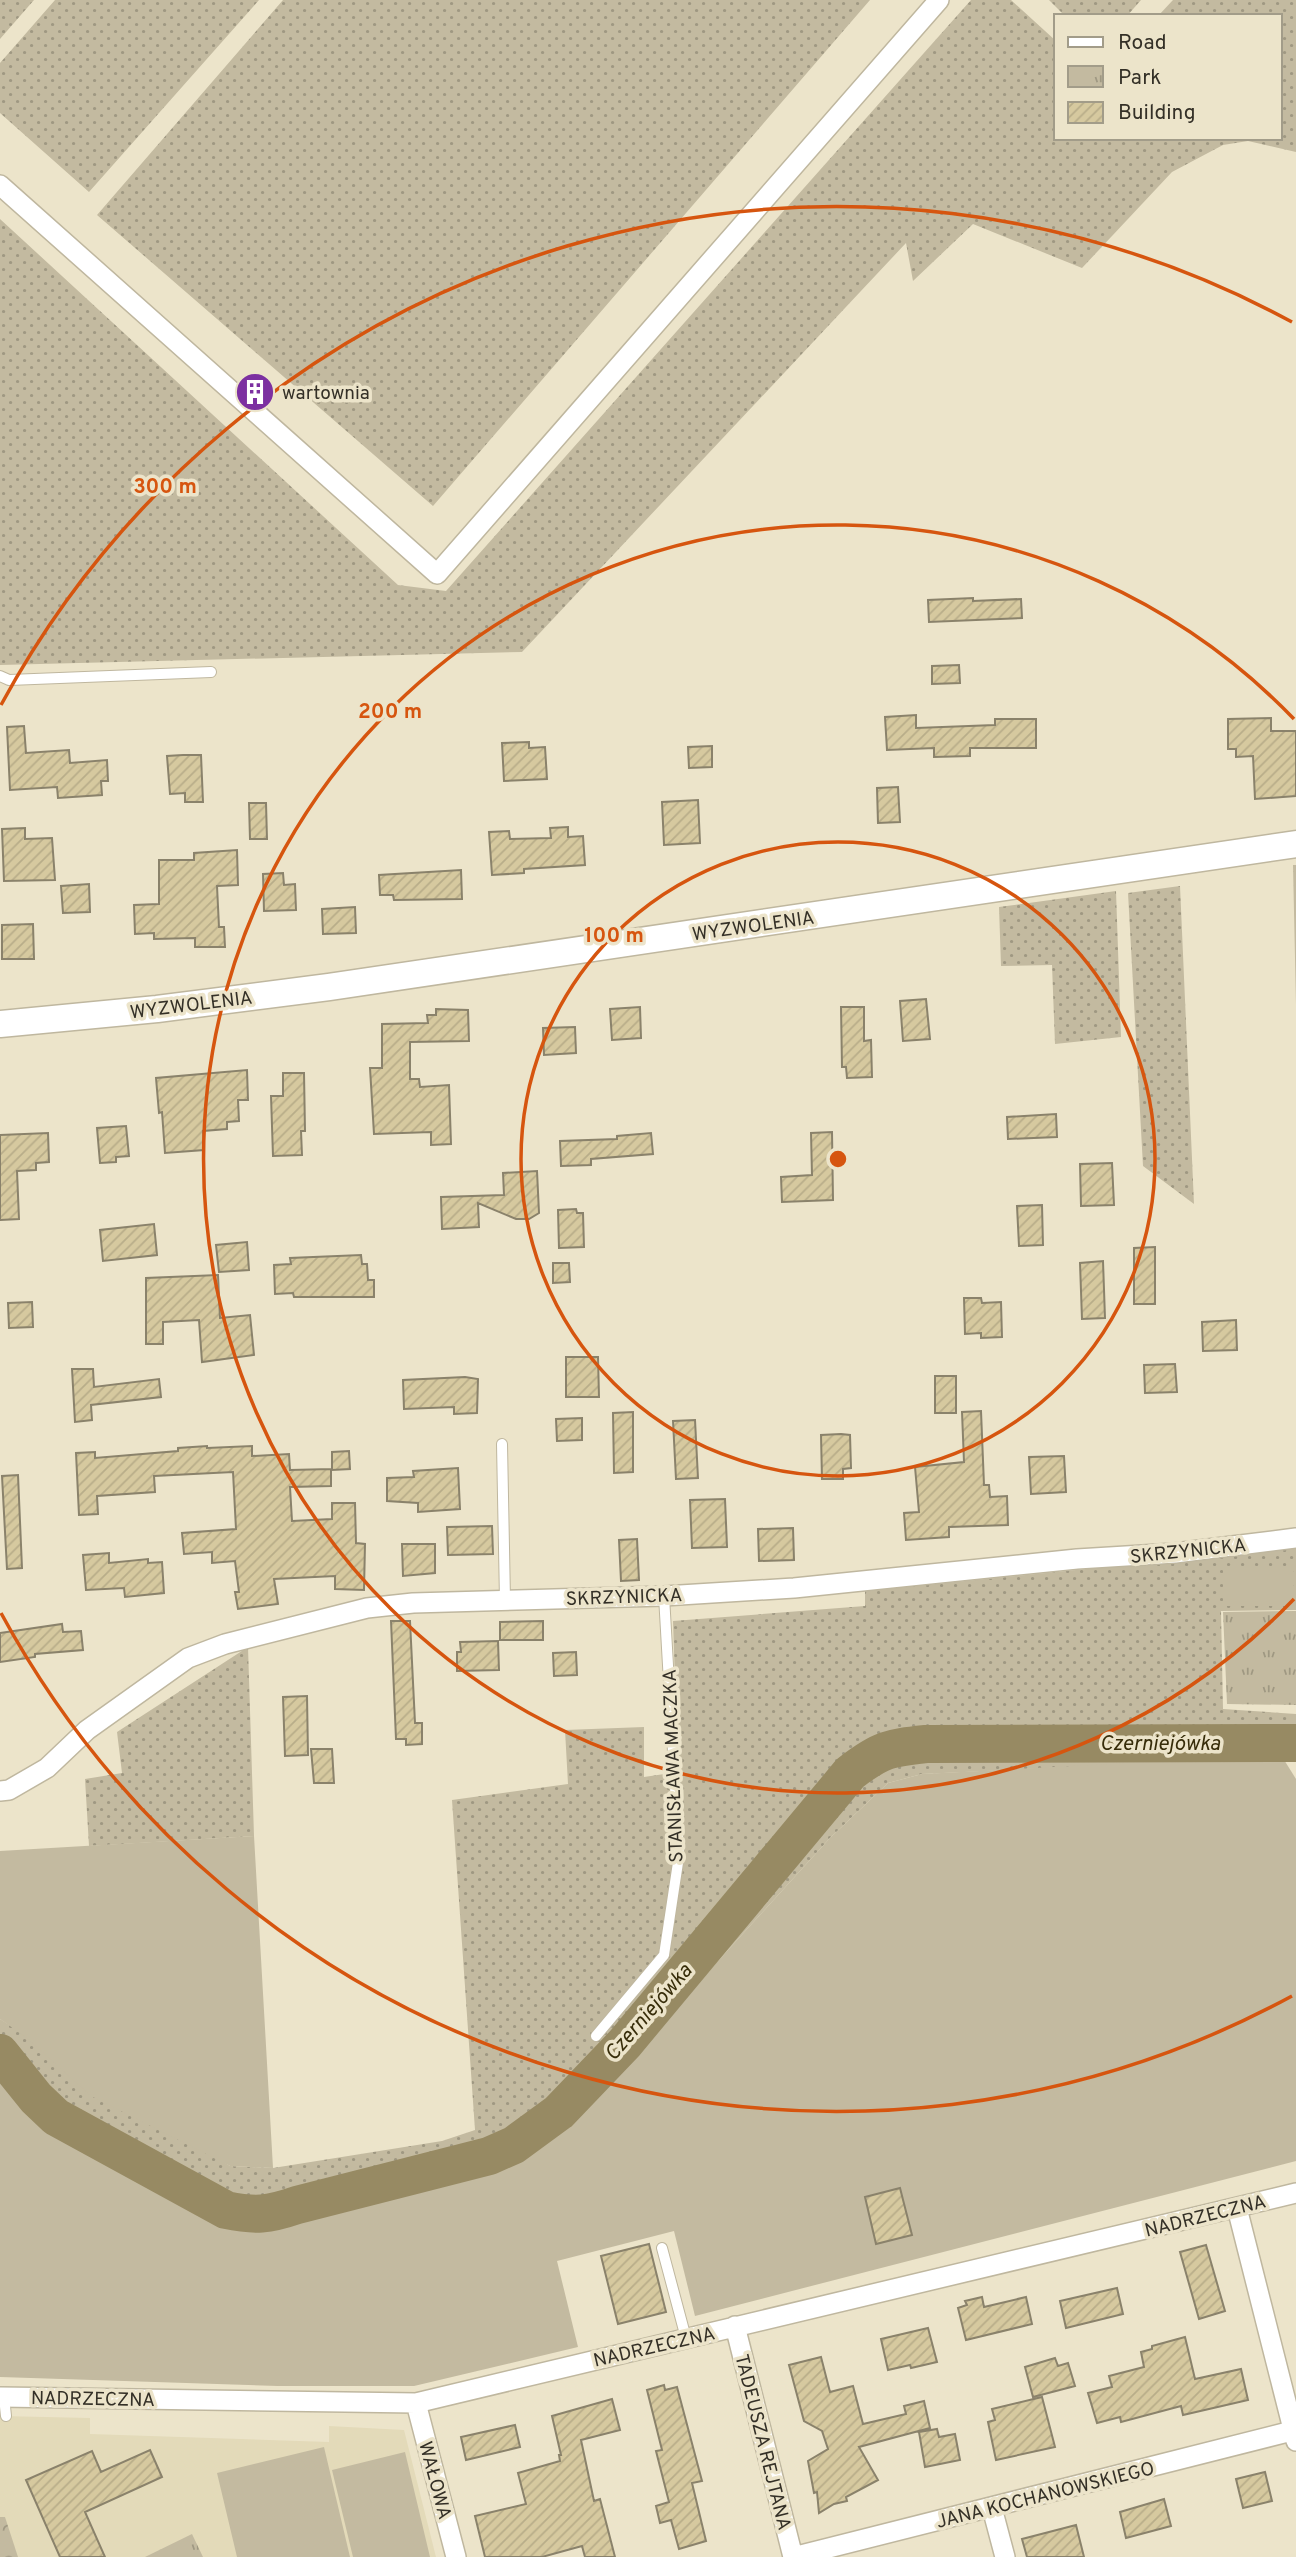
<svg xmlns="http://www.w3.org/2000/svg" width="1296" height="2557" viewBox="0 0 1296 2557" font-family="Overpass,sans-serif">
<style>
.built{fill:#e3dab9}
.grass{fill:url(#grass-dots)}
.forest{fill:url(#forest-crowns)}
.park{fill:url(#park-tufts)}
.garden{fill:#c3baa0}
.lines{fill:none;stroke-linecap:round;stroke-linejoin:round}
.river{stroke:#978a63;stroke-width:38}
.building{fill:url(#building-hatch);stroke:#8a826b;stroke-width:2}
.lane-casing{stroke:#bfb79f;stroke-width:12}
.street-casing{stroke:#bfb79f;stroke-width:22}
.secondary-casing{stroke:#bfb79f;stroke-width:29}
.lane{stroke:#fff;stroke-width:10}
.street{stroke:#fff;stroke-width:19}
.secondary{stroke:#fff;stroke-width:26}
.ring{fill:none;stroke:#d6550f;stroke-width:3.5}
.labels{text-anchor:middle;stroke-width:7;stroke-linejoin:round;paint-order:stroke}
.poi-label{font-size:19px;fill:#343027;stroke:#ece4ca;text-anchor:start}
.street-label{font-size:19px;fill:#343027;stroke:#ece4ca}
.water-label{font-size:21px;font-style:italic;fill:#372d0a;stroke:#ece4ca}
.centre{fill:#d6550f;stroke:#ece4ca;stroke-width:3.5}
.ring-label{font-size:21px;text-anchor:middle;font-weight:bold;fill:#d6550f;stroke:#ece4ca;stroke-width:7;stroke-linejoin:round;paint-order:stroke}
</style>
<defs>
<pattern id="grass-dots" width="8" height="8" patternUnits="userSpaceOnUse" patternTransform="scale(1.75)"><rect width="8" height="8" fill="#c3baa0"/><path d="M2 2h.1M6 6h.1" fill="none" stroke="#9f9882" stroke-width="1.8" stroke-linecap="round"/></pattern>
<pattern id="forest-crowns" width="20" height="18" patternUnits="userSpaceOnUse" patternTransform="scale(1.75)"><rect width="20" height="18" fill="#c3baa0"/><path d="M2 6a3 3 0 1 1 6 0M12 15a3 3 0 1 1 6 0" fill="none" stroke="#9f9882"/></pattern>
<pattern id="park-tufts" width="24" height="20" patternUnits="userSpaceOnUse" patternTransform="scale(1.75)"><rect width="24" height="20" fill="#c3baa0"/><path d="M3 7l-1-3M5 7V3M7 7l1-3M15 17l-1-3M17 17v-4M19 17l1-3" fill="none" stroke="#9f9882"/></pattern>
<pattern id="building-hatch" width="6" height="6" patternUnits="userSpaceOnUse" patternTransform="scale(1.75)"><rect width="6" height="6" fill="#d6c99f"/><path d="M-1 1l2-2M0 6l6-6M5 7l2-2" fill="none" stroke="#b8ad89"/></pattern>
</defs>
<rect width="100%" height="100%" fill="#ece4ca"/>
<path class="built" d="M0,2416l90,2v16l239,8v-16l75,4 32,127h-436z"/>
<path class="grass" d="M0,0h34l-34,39z
M55,0h204l-170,192 -89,-79v-50z
M283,0h587l-437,506 -336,-291z
M971,0h40l45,41v97h224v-122h-122l15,-16h123v152l-48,-11 -25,4 -51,27 -90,96 -109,-44 -60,57 -7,-38 -384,409 -522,13v-446l398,366 48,6z
M1049,0h92l-14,16h-62z
M1293,865h3v140z
M1180,886l14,318 -51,-38 -15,-273z
M1116,891l5,146 -66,7 -3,-79 -51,1 -2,-59z
M1296,1540v70l-75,1 2,98 73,5v42l-374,18 -34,9 -58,55 -266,292 -51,30 -248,69 -41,-6 -81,-47 -94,-45 -49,-55v-57l230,147 43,2 169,-27 33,-11 -23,-330 116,-16 -3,-54 79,-3v50l34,-5 -5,-151 192,-15v-15l301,-30z
M248,1647l6,189 -165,10 -4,-67 37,-6 -5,-41z"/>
<path class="forest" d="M0,2517h5l13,40h-18z"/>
<path class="park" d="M1296,1611v94l-69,-1 -4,-92z
M192,2534l11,23h-58z"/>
<path class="garden" d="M1223,1567h70v39h-70z
M1281,1755l15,24v382l-601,155 -21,-85 -117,30 21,86 -164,39h-136l-278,-9v-301l49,55 94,45 81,47 41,6 248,-69 51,-30 266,-292 58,-55 34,-9z
M254,1836l19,332 -43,-2 -139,-70 -64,-58 -27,-19v-168z
M324,2447l26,110h-113l-20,-84z
M405,2452l25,105h-77l-21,-87z"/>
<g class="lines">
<path class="river" d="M0,2053l36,45 20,19 170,93c29,6 42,5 71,-5l192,-49 25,-11 45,-33 66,-69 225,-270c31,-24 39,-25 76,-29l370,-1"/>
</g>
<path class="building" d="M973,598v3l48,-2 1,19 -93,4 -1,-22z
M959,665l1,18 -28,1v-18z
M916,715v13l79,-3v-6h41v29h-66v8l-36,1v-9l-47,2 -2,-33z
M1271,718v13h25v65l-41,3 -2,-43 -17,1v-8h-8v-30z
M24,726l2,27 43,-3 1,13 37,-3 1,21h-7l1,14 -44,3 -1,-11 -47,3 -3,-63z
M529,742v6l16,-1 2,32 -43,2 -2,-38z
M712,746v21l-23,1 -1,-21z
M183,755h18l2,47h-18v-9l-15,1 -3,-38z
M898,787l2,35 -22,1 -1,-35z
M698,800l2,43 -36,2 -2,-43z
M249,803h17l1,36h-17z
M568,827v10l15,-1 2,29 -61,4v4l-32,2 -3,-43 20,-1 1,8 41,-1 -1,-10z
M25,828v11l27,-1 3,42 -51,1 -2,-52z
M237,850l1,35 -21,1 2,41h5l1,20h-30v-9l-41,1v-6l-19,1 -1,-29 25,-1v-44h35v-7z
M461,870l1,29 -68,1 -1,-5h-13l-1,-20z
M283,873l1,12 11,-1 1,26 -32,1 -1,-37z
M89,884l1,28 -27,1 -2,-27z
M355,907l1,26 -33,1 -1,-25z
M33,924l1,35h-32v-34z
M926,999l4,40 -27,2 -3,-40z
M640,1007l1,31 -29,2 -2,-31z
M841,1007h23v34l7,-1 1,37 -25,1 -1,-11h-4z
M436,1009l32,1 1,31 -59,1v37h9l1,8 29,-2 2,59 -20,1v-13l-57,2 -4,-66h12v-44l46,-1 -1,-8h9z
M575,1027l1,26 -32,2 -1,-27z
M247,1070l1,30h-10l1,21 -12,1v7l-24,2 1,19 -39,3 -3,-41 -3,1 -3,-35z
M283,1073h21l1,58h-4l1,24 -29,1 -2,-60h12z
M1056,1114l1,23 -49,2 -1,-22z
M126,1126l3,30 -13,1v5l-16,1 -3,-35z
M832,1132l1,68 -51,2 -1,-25 31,-2 -1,-42z
M48,1133l1,29 -13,1v7l-19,1 2,48 -19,1v-85z
M651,1133l2,21 -62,5v6l-30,1 -1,-25 57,-2v-3z
M1112,1163l2,42 -33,1 -1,-42z
M537,1171l2,42 -10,6h-13l-38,-16 1,24 -37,2 -1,-32 63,-2 -1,-22z
M1042,1205l1,40 -24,1 -2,-40z
M576,1209l1,4h6l1,34 -25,1 -1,-38z
M154,1224l3,31 -54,6 -3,-31z
M247,1242l2,28 -30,2 -3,-27z
M1155,1247v57h-21v-56z
M361,1255l1,9h5l1,16h6v17h-80l-1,-4 -18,1 -1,-29 17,-1 -1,-6z
M1103,1261l2,57 -23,1 -2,-56z
M553,1263h16l1,19 -17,1z
M218,1275l2,43 30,-3 4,40 -52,7 -3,-42 -36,2v22h-17v-66z
M964,1298h17l1,5 19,-1 1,35 -21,1v-5l-16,1z
M32,1302l1,25 -24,1 -1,-25z
M1236,1320l1,30 -34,1 -1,-29z
M566,1357h32l1,40h-33z
M1175,1364l2,28 -32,1 -1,-28z
M72,1369h21l1,18 65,-8 2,18 -70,8 1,15 -17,2z
M935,1376h21v37h-21z
M465,1377l13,2 -1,34 -23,1v-7l-50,2 -1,-29z
M981,1411l3,74h5l1,12 17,-1 1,29 -59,2v10l-43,3 -2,-27 15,-1 -4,-45 49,-5 -2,-50z
M633,1412v60l-19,1 -1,-60z
M582,1418v22l-25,1 -1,-22z
M695,1420l3,58 -22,1 -3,-58z
M841,1434l9,1 1,33 -8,1v10h-21l-1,-44z
M207,1446v2l45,-2v10l37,-2 1,16 41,-1v17l-41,1 2,34 40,-2v-16h23l1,40 9,1 -1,46 -29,-1v-13l-61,3 4,25 -40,5 -3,-17h4l-4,-31 -23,2v-11l-28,2 -2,-21 54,-4 -3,-57 -79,4 1,16 -58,4 1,18 -19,1 -3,-62 19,-1v6l83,-7v-3z
M349,1451l1,18 -18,1v-18z
M1064,1456l2,36 -35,2 -2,-37z
M458,1468l2,41 -42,3v-9l-31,-2v-23l27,-1 -1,-6z
M18,1475l4,93 -15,1 -5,-93z
M725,1499l2,48 -35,1 -2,-48z
M492,1526l1,28 -45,1 -1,-28z
M793,1528l1,32 -35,1 -1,-32z
M637,1539l2,41 -18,1 -2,-41z
M402,1544h33v29l-32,3z
M109,1553v10l39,-4v4l14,-1 2,31 -39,4 -1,-9 -38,2 -3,-35z
M391,1621h19l5,102h7v21l-16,1v-6h-10z
M543,1621v19h-43v-18z
M62,1624l1,8 18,-1 2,19 -48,4v3l-35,5v-29z
M498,1641l1,29 -42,1v-19h4l-1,-10z
M576,1652l1,23 -23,1 -1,-23z
M307,1696l1,59 -23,1 -2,-59z
M311,1749h21l2,34h-20z
M900,2188l12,47 -36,9 -11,-47z
M649,2244l17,68 -48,12 -17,-68z
M1206,2245l19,66 -26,8 -19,-67z
M1117,2288l6,26 -57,14 -6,-27z
M982,2297l2,10 42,-10 6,27 -66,16 -8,-32 9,-3 -2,-4z
M928,2328l9,34 -26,6 -1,-3 -22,5 -7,-31z
M1185,2337l10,42 46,-10 7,31 -65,15 -2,-9 -60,16 -1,-5 -23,6 -9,-30 24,-6 -3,-11 35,-9 -3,-15 11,-3v-3z
M821,2357l9,35 23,-6 10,38 43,-10 -2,-8 20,-5 6,27 -71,19 19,33 -32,17 1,4 -13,3 -15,9 -2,-21 -3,1 -6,-32 20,-12 -6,-18 -18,-10 -15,-56z
M1055,2358l3,8 10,-3 7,23 -42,11 -8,-30z
M664,2385l1,5 12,-3 25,94 -10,2 14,58 -27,8 -8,-29 -11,3 -4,-17 13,-4 -13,-51 6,-1 -15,-60z
M1042,2397l13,50 -59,13 -8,-38 7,-2 -3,-11z
M612,2399l8,31 -39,10 13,61 6,-2 15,58h-30l-3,-11 -40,11h-57l-10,-41 51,-12 -8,-31 42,-12 -1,-6h2l-9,-39z
M515,2425l5,22 -54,13 -5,-23z
M937,2429l2,8 16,-3 5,26 -35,7 -6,-35z
M150,2450l12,27 -77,35 20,45h-45l-34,-77 66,-29 9,21z
M1265,2472l7,29 -29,7 -7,-29z
M1164,2499l7,27 -45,12 -6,-26z
M1076,2525l8,32h-57l-5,-18z"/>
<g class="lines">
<g class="lane-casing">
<path id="lane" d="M0,676l9,4 202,-8
M502,1444l3,156
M596,2036l68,-81 15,-99 -15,-260
M662,2248l24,90
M4,2397l2,19"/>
</g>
<g class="street-casing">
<path id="street" d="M0,185l437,389 502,-574
M0,1791l9,-1 38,-22 40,-38 101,-72 37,-14 142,-36 46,-5 251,-7 130,-8 283,-29 98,-6 121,-15
M1237,2208l59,233
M735,2326l58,231
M0,2397l416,6 880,-210
M416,2403l40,154
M992,2508l13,49
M793,2557l503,-127"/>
</g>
<g class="secondary-casing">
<path id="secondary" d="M0,1024l157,-15 172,-22 967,-143"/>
</g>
<use href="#lane" class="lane"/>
<use href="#street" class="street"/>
<use href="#secondary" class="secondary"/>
</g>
<g class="ring">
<circle cx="838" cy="1159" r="317"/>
<path d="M1294 1599A634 634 0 1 1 1294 719"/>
<path d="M1292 1996A952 952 0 0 1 1 1613M1 705A952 952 0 0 1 1292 322"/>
</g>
<defs>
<g id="building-disc" transform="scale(2.0125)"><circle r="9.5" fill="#7c30a1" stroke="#ece4ca"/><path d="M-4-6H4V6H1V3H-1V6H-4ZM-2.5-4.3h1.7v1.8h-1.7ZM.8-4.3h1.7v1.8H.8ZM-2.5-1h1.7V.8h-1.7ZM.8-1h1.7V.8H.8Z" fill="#fff"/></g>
</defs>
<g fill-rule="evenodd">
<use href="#building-disc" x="255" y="392"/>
</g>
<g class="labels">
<g class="poi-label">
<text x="282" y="399">wartownia</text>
</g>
<g class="street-label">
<text transform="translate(753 925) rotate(-8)" y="7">WYZWOLENIA</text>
<text transform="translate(191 1004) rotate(-7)" y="7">WYZWOLENIA</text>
<text transform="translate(1188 1550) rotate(-6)" y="7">SKRZYNICKA</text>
<text transform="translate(624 1596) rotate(-2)" y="7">SKRZYNICKA</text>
<text transform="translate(672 1766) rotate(-92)" y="7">STANISŁAWA MACZKA</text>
<text transform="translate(1205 2215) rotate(-14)" y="7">NADRZECZNA</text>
<text transform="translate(654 2346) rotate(-13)" y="7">NADRZECZNA</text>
<text transform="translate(93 2398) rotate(1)" y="7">NADRZECZNA</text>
<text transform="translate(764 2442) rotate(76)" y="7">TADEUSZA REJTANA</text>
<text transform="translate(436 2480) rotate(75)" y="7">WAŁOWA</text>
<text transform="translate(1045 2494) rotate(-14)" y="7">JANA KOCHANOWSKIEGO</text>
</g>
<g class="water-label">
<text x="1160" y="1750">Czerniejówka</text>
<text transform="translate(648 2012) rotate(-49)" y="7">Czerniejówka</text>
</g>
</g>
<circle cx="838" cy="1159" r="10" class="centre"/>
<g class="ring-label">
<text x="165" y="493">300 m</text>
<text x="390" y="718">200 m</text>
<text x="614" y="942">100 m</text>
</g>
<rect x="1054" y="14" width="228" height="126" fill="#ece4ca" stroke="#a29c89" stroke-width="2"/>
<rect x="1068" y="37" width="35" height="10" fill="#ffffff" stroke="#a29c89" stroke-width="2"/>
<text x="1118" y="49" font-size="21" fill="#343027">Road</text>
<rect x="1068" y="66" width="35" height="21" fill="url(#park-tufts)" stroke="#a29c89" stroke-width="2"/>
<text x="1118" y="84" font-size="21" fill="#343027">Park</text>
<rect x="1068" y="102" width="35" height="21" fill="url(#building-hatch)" stroke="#a29c89" stroke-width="2"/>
<text x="1118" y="119" font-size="21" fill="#343027">Building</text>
</svg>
